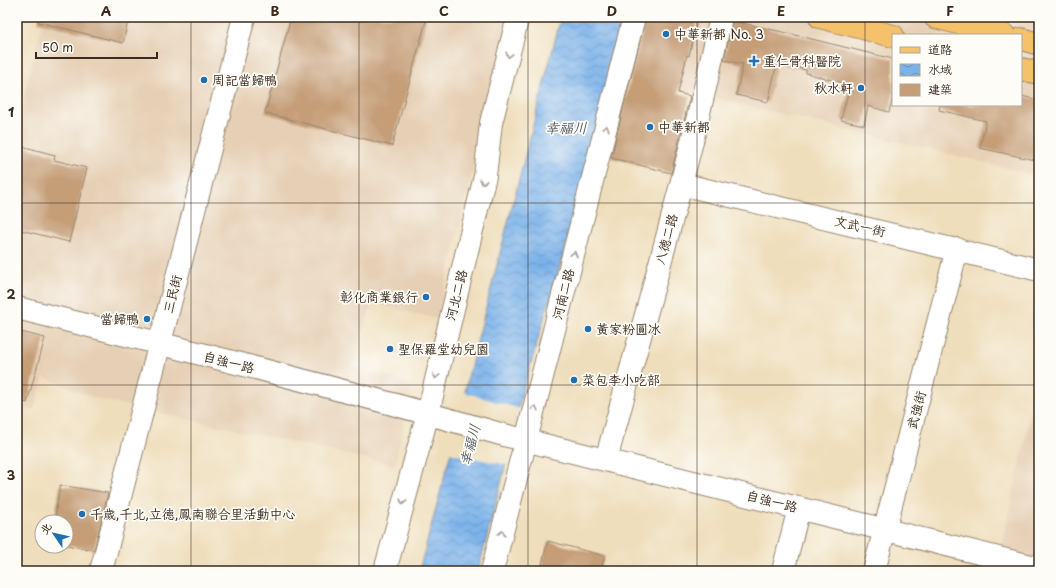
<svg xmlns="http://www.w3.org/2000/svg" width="1056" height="588" viewBox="0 0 1056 588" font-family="'Playpen Sans','LXGW WenKai TC',sans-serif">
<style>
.built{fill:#e6d0b5;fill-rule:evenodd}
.water{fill:url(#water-waves);stroke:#5b6e84}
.pier{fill:#efdebc}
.building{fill:#c59d77}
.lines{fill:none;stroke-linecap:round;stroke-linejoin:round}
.minor-casing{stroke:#95846d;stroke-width:24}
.major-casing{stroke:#95846d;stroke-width:24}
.minor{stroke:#fff;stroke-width:22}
.major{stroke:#f5c16b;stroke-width:22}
.oneway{stroke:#a79f9a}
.grid{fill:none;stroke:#3b2a1e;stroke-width:1;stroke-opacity:0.55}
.poi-dot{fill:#1f6fb2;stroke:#fdfcf7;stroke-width:1.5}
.labels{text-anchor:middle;stroke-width:3.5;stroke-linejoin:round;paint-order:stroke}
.poi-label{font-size:13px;fill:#3b2a1e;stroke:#fdfcf7;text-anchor:start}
.street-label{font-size:13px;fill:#3b2a1e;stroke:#fdfcf7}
.water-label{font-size:14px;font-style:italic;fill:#515a65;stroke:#fdfcf7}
.neatline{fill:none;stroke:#3b2a1e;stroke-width:1.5}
.grid-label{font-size:13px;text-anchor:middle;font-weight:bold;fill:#3b2a1e}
</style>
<defs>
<pattern id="water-waves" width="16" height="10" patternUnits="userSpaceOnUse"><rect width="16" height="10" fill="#7bb2ea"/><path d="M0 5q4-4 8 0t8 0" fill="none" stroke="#6691bd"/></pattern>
</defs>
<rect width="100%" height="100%" fill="#fdfcf7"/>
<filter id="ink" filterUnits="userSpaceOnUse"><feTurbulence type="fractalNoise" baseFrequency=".025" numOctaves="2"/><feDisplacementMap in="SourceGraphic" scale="8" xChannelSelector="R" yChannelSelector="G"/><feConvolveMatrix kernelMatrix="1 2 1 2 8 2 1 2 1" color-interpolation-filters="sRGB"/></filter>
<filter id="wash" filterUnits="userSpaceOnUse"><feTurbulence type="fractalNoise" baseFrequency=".012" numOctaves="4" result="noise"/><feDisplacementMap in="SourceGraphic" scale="16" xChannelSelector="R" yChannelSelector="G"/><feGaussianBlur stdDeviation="0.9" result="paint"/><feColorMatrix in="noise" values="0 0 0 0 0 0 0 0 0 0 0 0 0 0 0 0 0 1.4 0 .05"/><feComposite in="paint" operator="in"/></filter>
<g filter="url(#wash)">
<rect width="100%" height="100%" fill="#efdebc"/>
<path class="built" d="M44,17h466l-73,302 -65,-16 -19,62 59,19 -17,81 -298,-66 -53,-22 -10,33 -17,-2v-283z
M641,17h398v159l-414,-100zM893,35h128v70h-128z
M1039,375v196h-44l9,-34z"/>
<path class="water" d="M561,17h63l-26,120 -77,260 -17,75 -26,99h-59l42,-156 6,-34z"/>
<path class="pier" d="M463,392l57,17 -12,56 -59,-12 10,-38z"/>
<g id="blocks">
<path class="building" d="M39,17h90l-6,26 -85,-21z
M291,17h136l-35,129 -127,-33z
M646,17h52l-9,39 -2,-1 -9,38 12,3 -19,77 -60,-15z
M733,21l54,12 106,26v37l-4,16 -21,-6 -4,19 -23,-5 9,-35 -44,-12v-3l-29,-7 -9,39 -32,-7 7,-31 -19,-4z
M1021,96l18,4v61l-59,-13 6,-27 -47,-11 1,-5h81z
M17,145l38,10 -1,5 33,8 -18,74 -52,-13z
M17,331l28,7 -18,65 -10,-3z
M60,485l48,8 -14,57 -28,-5v-23h-12z
M548,541l57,15 -5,15h-60z"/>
</g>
</g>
<g filter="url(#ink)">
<use href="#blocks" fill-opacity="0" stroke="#95846d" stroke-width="1"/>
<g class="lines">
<g class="minor-casing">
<path id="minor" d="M681,184l358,86
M17,308c163,40 326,81 487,127l535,133
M606,460c40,-147 83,-294 115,-443
M101,571l143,-554
M385,571l43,-158 57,-237 6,-53 27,-106
M492,571l34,-131 108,-423
M783,571l16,-63
M874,571l83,-322"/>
</g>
<g class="major-casing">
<path id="major" d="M820,17l73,19
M935,17l69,18
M1021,39l18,5
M1021,69l18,4"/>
</g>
<use href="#minor" class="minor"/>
<use href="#major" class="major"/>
</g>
<defs><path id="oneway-chevron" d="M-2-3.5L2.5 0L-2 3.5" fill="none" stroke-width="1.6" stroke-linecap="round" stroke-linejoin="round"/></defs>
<g class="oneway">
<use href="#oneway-chevron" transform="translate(509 55) rotate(104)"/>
<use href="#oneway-chevron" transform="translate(606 128) rotate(-76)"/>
<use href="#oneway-chevron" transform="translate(483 182) rotate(103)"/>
<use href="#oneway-chevron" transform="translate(574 254) rotate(-76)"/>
<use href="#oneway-chevron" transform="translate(436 376) rotate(104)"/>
<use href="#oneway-chevron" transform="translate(535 408) rotate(-76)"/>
<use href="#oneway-chevron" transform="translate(403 502) rotate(105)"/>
<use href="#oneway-chevron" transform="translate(502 533) rotate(-75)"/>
</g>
</g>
<path class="grid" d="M191,17v554M359,17v554M528,17v554M697,17v554M865,17v554M17,203h1022M17,385h1022"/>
<g class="poi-dot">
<circle cx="666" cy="34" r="4"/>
<path d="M752 55h4v4h4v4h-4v4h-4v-4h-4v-4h4z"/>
<circle cx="204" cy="80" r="4"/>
<circle cx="861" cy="88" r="4"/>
<circle cx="650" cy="127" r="4"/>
<circle cx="426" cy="297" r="4"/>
<circle cx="147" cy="319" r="4"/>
<circle cx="588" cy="329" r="4"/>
<circle cx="390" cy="349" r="4"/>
<circle cx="574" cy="380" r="4"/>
<circle cx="82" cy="514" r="4"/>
</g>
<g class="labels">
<g class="poi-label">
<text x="674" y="39">中華新都 No. 3</text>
<text x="763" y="66">重仁骨科醫院</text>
<text x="212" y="85">周記當歸鴨</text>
<text x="853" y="93" text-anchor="end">秋水軒</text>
<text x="658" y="132">中華新都</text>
<text x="418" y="302" text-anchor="end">彰化商業銀行</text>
<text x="139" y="324" text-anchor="end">當歸鴨</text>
<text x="596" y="334">黃家粉圓冰</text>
<text x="398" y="354">聖保羅堂幼兒園</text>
<text x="582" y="385">菜包李小吃部</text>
<text x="90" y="519">千歲,千北,立德,鳳南聯合里活動中心</text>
</g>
<g class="street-label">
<text transform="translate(860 226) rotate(13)" y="5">文武一街</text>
<text transform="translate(666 239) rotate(-75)" y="5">八德二路</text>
<text transform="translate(172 294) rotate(-76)" y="5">三民街</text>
<text transform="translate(563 294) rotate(-76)" y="5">河南二路</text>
<text transform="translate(456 295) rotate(-76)" y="5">河北二路</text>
<text transform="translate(229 362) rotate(14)" y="5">自強一路</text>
<text transform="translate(916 410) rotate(-75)" y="5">武強街</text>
<text transform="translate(772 501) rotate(14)" y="5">自強一路</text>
</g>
<g class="water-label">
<text x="566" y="133">幸福川</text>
<text transform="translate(470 445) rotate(-75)" y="5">幸福川</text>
</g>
</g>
<rect width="1056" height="588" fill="none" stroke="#fdfcf7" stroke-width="44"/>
<rect x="892" y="34" width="130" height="72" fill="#fdfcf7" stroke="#afa8a0"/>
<rect x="900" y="47" width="20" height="6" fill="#f5c16b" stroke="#afa8a0"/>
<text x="928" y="54" font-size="12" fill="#3b2a1e">道路</text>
<rect x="900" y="64" width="20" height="12" fill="url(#water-waves)" stroke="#afa8a0"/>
<text x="928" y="74" font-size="12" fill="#3b2a1e">水域</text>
<rect x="900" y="84" width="20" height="12" fill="#c59d77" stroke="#afa8a0"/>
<text x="928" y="94" font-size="12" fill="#3b2a1e">建築</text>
<g transform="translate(54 534) rotate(304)"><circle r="19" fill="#fdfcf7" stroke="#afa8a0"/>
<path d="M0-3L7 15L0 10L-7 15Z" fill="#1f6fb2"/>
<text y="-6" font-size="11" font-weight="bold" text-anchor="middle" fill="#3b2a1e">北</text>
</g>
<path d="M36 52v6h121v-6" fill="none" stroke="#3b2a1e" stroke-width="2"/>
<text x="42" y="52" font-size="12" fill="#3b2a1e" stroke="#fdfcf7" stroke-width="3" paint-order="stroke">50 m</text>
<rect x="22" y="22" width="1012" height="544" class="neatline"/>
<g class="grid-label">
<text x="106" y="16">A</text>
<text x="275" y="16">B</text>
<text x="444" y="16">C</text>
<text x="612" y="16">D</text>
<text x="781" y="16">E</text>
<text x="950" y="16">F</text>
<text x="11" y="117">1</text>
<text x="11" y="299">2</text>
<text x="11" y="480">3</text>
</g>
</svg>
